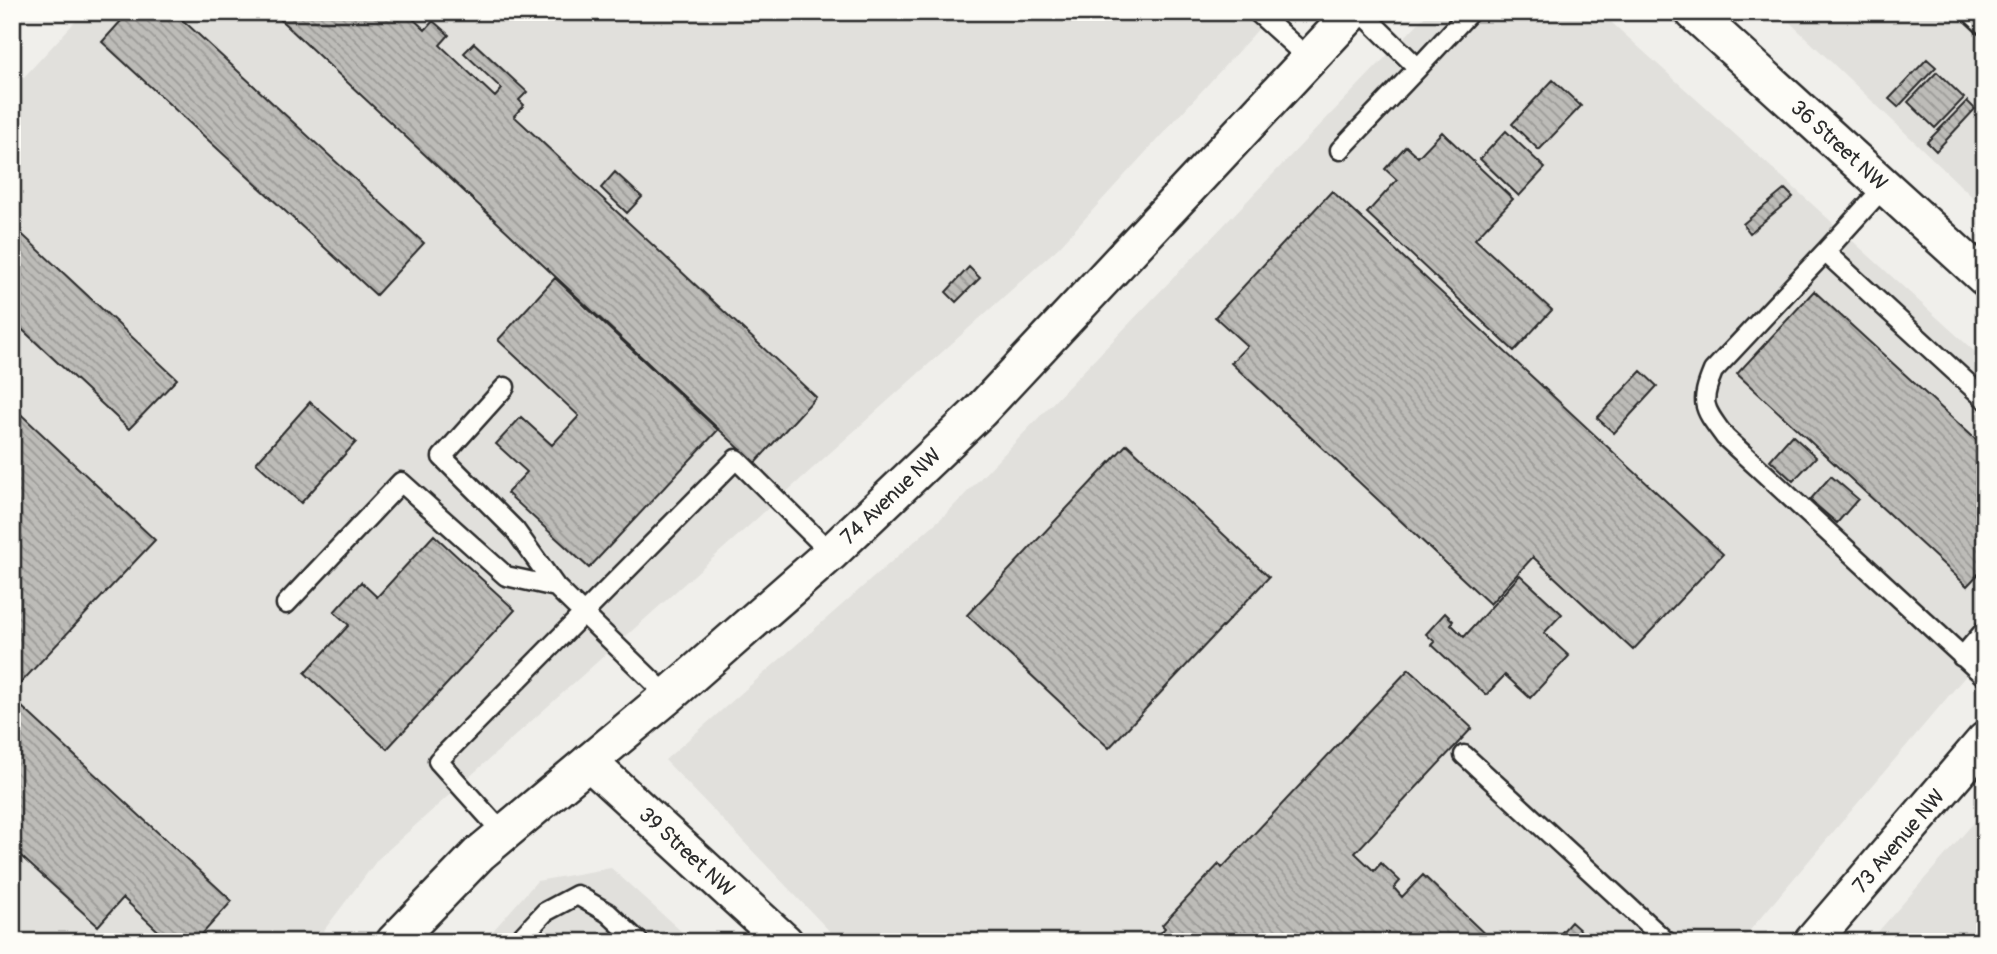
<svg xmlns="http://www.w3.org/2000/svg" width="1997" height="954" viewBox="0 0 1997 954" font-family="Pangolin,sans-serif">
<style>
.built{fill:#e1e0dc}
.building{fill:url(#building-back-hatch);stroke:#2b2b2b;stroke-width:2}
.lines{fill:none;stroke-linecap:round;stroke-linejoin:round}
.service-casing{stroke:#2b2b2b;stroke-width:23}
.minor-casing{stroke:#2b2b2b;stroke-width:40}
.service{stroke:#fdfcf7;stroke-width:18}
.minor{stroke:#fdfcf7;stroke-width:35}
.labels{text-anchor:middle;stroke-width:7;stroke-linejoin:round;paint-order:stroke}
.street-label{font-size:21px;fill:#2b2b2b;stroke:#fdfcf7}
</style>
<defs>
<pattern id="building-back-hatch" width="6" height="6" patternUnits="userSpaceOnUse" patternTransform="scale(1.75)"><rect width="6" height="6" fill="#bdbcb8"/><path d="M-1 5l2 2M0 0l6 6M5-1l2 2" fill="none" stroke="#9a9996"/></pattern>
</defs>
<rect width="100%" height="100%" fill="#f0efeb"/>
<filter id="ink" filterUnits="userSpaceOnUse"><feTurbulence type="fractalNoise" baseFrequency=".0143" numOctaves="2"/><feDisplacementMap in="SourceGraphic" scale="14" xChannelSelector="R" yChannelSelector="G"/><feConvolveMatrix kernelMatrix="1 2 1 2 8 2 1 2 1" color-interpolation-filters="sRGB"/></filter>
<g filter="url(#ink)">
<path class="built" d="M84,12h1190l-215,235 -681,612 -63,83h-303v-852z
M1429,12h171l385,349v292l-245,289h-900l-175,-182 282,-247z
M1779,12h206v197z
M1985,810v132h-116z
M611,868l82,74h-210l54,-61z"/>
<path class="building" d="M129,12h45l250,231 -48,52 -274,-253z
M272,12h134l19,18 8,-9 16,14 -9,10 55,52 7,-8 -38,-36 10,-10 53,49 -8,8 5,5 -10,11 302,281 -61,66z
M1927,59l9,8 -38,40 -9,-8z
M1937,72l27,26 -29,30 -27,-26z
M1553,80l28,26 -42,44 -27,-26z
M1967,101l8,8 -39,42 -9,-9z
M1506,131l39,37 -26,28 -39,-37z
M1442,132l71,67 -38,40 77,71 -38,41 -147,-138 30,-33 -12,-11 21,-23 12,11z
M615,172l27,25 -15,16 -26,-25z
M1785,189l8,8 -43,36 -7,-9z
M1332,191l391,363 -90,96 -100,-93 -43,47 -259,-241 16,-17 -32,-29z
M12,225l165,154 -48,50 -117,-109z
M969,267l11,11 -24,24 -10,-10z
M555,278l163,152 -129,138 -82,-75 20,-21 -31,-28 25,-27 31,28 27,-29 -81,-76z
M1814,291l171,157v119l-18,19 -230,-212z
M1641,371l16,15 -43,47 -17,-15z
M310,402l46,40 -55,61 -45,-40z
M12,406l143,134 -140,149 -3,-2z
M1792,435l24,22 -23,24 -23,-21z
M1127,444l142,133 -160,171 -142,-133z
M1831,476l27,23 -21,24 -27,-23z
M434,535l81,75 -128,139 -82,-76 44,-48 -15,-13 27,-30 16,15z
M1520,575l42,39 -18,19 25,23 -39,42 -25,-23 -19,20 -54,-50 3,-3 -9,-8 19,-21 8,8 -2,3 13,13z
M1409,669l63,59 -117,125 19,18 7,-8 19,18 -6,7 8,9 21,-22 70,67h-340l12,-14 -3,-3 57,-61 3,4z
M21,706l211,195 -37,41h-25l-47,-44 -25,28 -86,-78v-133z
M1571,922l22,20h-40z"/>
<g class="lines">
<g class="service-casing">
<path id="service" d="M1257,12l52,47
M1361,12l57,56 52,-56
M1970,12l15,14
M1340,150l78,-82
M1884,187l-59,65 160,147
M1825,252l-112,119c-14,34 -9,37 12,66l260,240
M505,387l-63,70 73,73 41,57 112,109
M286,604l115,-122 105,94 50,11
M1962,657l23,-27
M1464,755l203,187
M503,833l-65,-72 298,-302 95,94
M517,942l28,-30 32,-17 31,18 31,29"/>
</g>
<g class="minor-casing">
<g id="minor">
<path id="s1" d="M1693,12l292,266"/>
<path id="s2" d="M589,762l196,180"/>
<path id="s3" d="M394,942l85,-88 189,-158 163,-143 149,-142 373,-399"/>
<path id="s4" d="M1812,942l173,-202"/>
</g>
</g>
<use href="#service" class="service"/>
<use href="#minor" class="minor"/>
</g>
</g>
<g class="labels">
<g class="street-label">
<text dy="7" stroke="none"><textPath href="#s1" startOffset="198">36 Street NW</textPath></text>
<text dy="7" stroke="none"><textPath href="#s3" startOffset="668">74 Avenue NW</textPath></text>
<text dy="7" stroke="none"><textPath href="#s4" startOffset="133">73 Avenue NW</textPath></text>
<text dy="7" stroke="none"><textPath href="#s2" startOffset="133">39 Street NW</textPath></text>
</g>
</g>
<rect width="1997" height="954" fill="none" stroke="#fdfcf7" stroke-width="42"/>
<rect x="21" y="21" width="1955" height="912" fill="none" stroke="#2b2b2b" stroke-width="2.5" filter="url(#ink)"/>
</svg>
